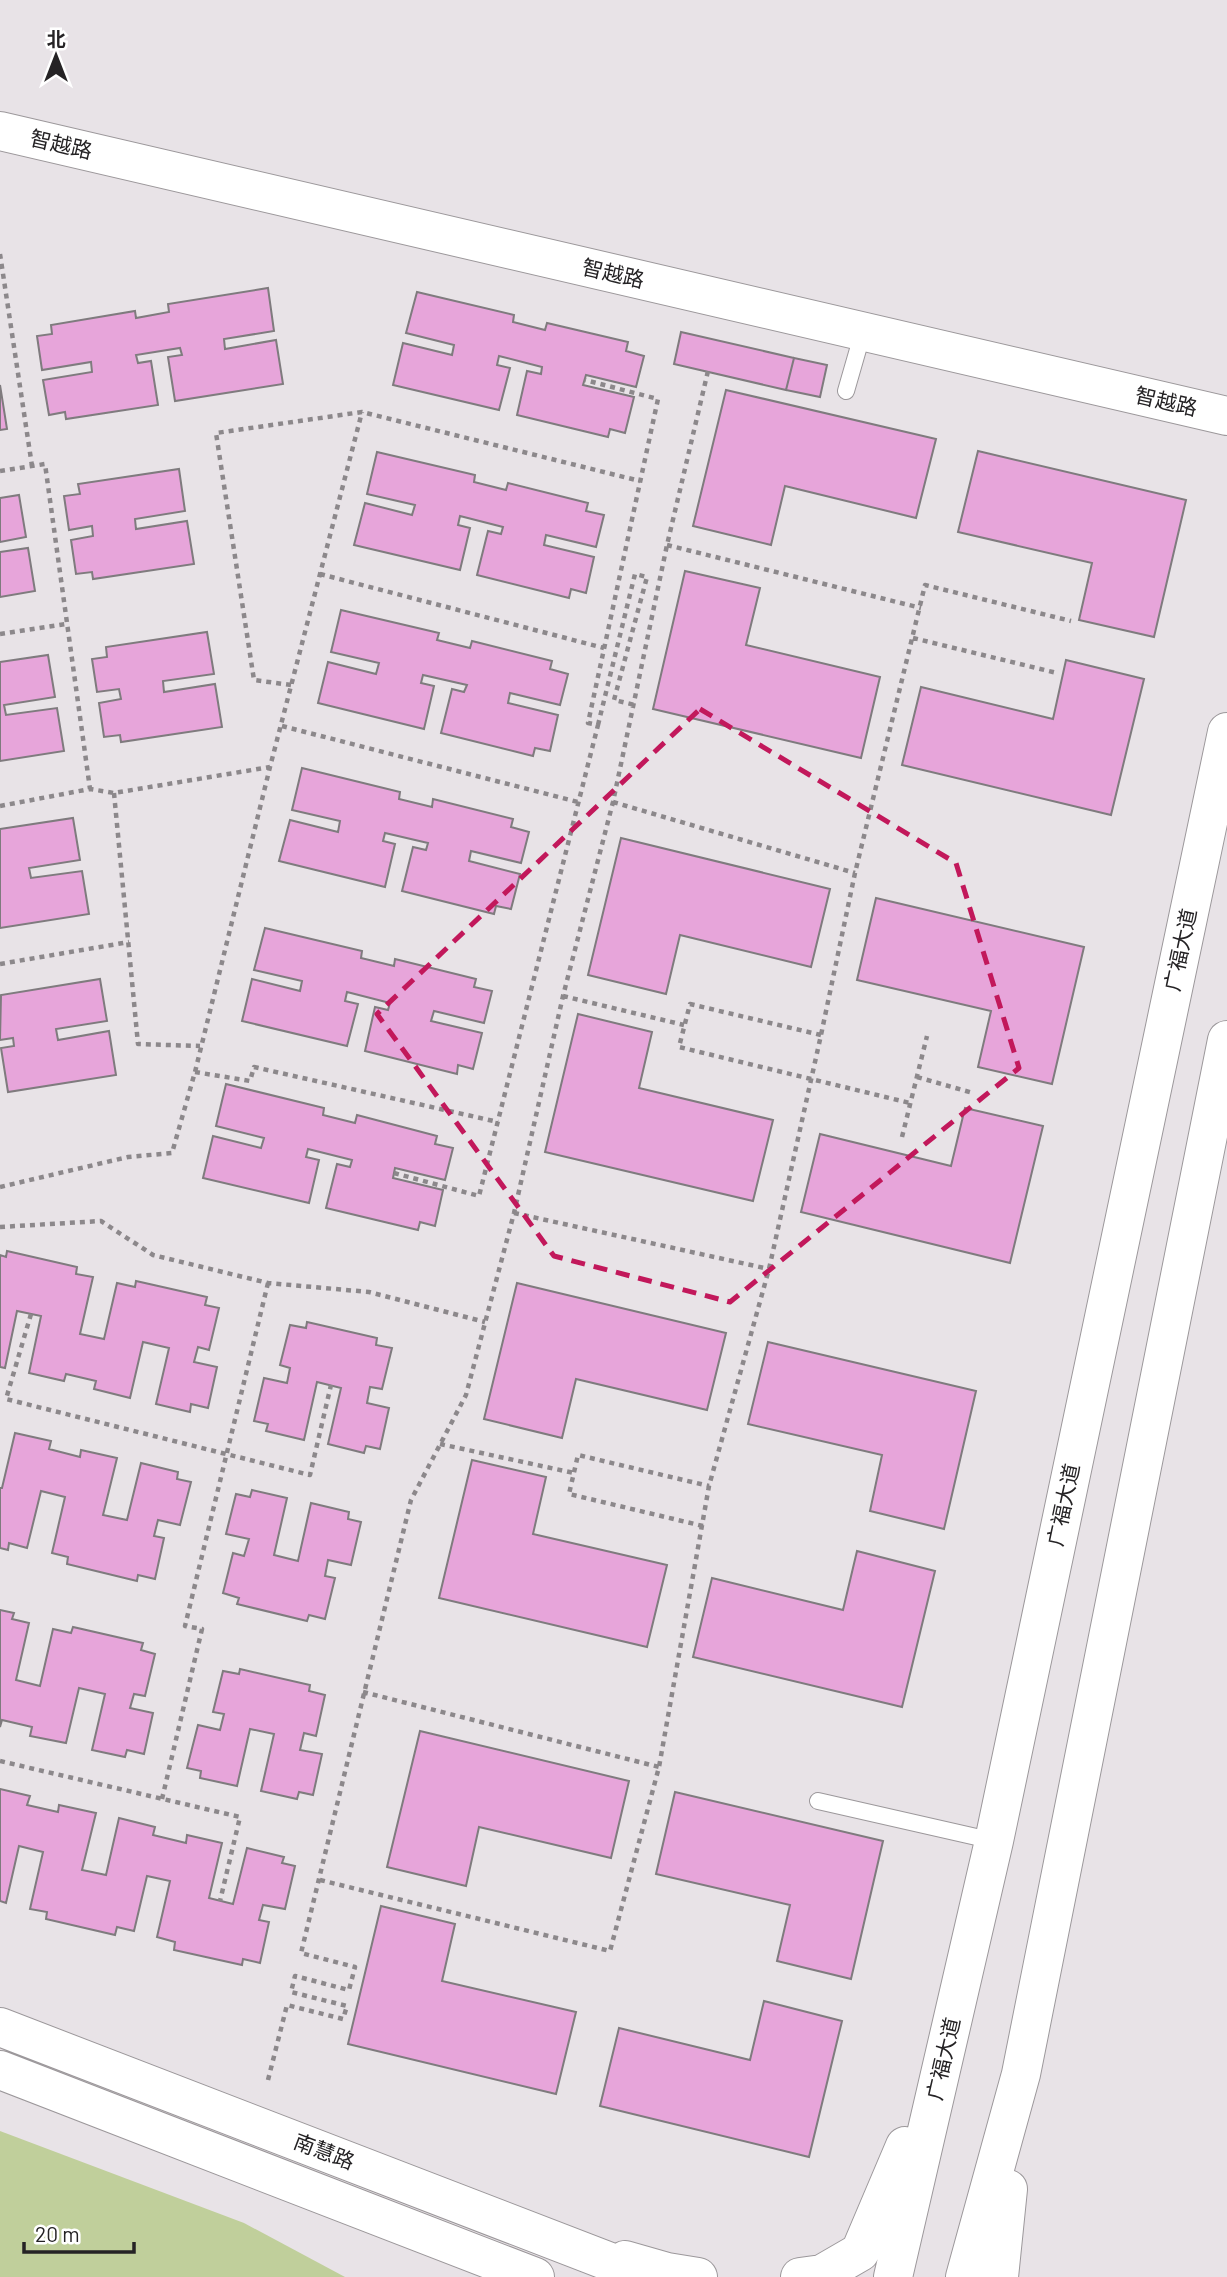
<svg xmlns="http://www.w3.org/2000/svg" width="1227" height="2277" viewBox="0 0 1227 2277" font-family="Barlow,'Noto Sans SC',sans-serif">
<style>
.green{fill:#c0cf9b}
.building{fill:#e7a5da;stroke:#7f7b7e;stroke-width:2}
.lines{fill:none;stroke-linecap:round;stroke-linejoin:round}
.service-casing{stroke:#9c989b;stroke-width:18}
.tertiary-casing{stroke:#9c989b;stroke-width:40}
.secondary-casing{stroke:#9c989b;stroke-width:40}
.path{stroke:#8c888b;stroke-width:4.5;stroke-dasharray:5 5;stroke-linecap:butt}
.service{stroke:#fff;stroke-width:16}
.tertiary{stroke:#fff;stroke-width:38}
.secondary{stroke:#fff;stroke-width:38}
.marked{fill:none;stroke:#c2185b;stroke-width:5;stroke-dasharray:14 9;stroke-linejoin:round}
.labels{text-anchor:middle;stroke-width:5;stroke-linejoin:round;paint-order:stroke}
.street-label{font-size:21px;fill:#252325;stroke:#fff}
</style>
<rect width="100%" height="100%" fill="#e8e3e7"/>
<path class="green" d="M0,2131l244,92 101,54h-345z"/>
<path class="building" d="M268,288l6,43 -50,8 1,10 51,-9 7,44 -108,17 -7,-44 14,-2 -2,-7 -44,7 2,8 13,-2 7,44 -92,14 -1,-7 -16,3 -6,-35 49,-8 -1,-10 -49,8 -5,-34 15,-2 -1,-9 84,-14 1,7 33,-6 -1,-8z
M417,292l97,23 -1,7 32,8 2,-7 81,19 -2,9 18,5 -8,31 -50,-12 -3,10 51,12 -9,36 -15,-4 -2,8 -91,-22 10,-44 14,3 1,-7 -43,-11 -2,9 13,3 -11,42 -106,-25 10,-42 49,12 2,-10 -48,-12z
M681,332l113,26 -8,32 -112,-26z
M794,358l33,7 -7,32 -34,-7z
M0,385l7,44 -7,1z
M726,390l210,49 -20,79 -131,-32 -14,59 -78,-19z
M978,451l208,49 -32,137 -75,-17 13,-57 -134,-31z
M377,452l98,23 -1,7 32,8 2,-7 80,20 -2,8 18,4 -8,32 -50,-12 -2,10 50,12 -8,36 -15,-4 -2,9 -92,-23 11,-44 13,3 2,-7 -43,-11 -2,9 12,3 -10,42 -106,-25 11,-42 47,12 3,-10 -48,-11z
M179,469l6,42 -50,8 1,10 51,-8 7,43 -101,15 -1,-7 -16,2 -5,-34 22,-4 -1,-10 -23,4 -5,-34 16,-2 -2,-10z
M19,495l7,42 -26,5v-44z
M28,548l7,43 -35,6v-45z
M685,571l75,17 -14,57 134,32 -19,81 -208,-49z
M341,610l98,23 -2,7 33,8 2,-7 80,20 -2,8 18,5 -8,31 -50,-12 -2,10 50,12 -8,36 -15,-3 -2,8 -92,-23 11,-44 12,3 3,-7 -44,-10 -2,8 13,3 -10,43 -106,-26 10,-41 48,12 3,-11 -48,-11z
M207,632l7,42 -51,7 1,11 51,-8 7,43 -101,15 -1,-7 -16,2 -5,-34 22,-4 -2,-10 -22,3 -5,-33 15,-2 -1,-10z
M48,655l7,42 -51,8 2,10 51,-7 7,43 -64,10v-99z
M1066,660l78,19 -33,136 -209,-50 19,-78 132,32z
M302,768l98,24 -1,7 33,8 1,-8 80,20 -2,8 18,5 -8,31 -50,-12 -2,10 51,13 -9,35 -15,-3 -2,8 -92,-23 11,-44 13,3 2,-7 -43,-10 -2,8 12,3 -10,43 -106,-26 11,-41 48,12 2,-11 -48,-11z
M73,818l7,42 -51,8 2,10 51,-7 7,43 -89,14v-99z
M621,838l209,51 -19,78 -131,-32 -14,59 -78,-19z
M876,898l208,49 -32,137 -74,-17 13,-56 -134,-31z
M265,928l97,23 -1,7 33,8 1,-7 81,20 -2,8 18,4 -8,32 -50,-12 -3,10 51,12 -9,36 -15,-4 -1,9 -92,-23 10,-44 13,3 2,-7 -43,-11 -2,9 13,3 -11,42 -105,-25 10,-42 48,12 2,-10 -48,-11z
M100,979l7,42 -51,8 2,11 51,-9 7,44 -108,17 -7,-44 13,-2 -1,-8 -13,2 1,-45z
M578,1014l74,18 -13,56 134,32 -20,81 -208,-49z
M226,1084l98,24 -1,7 32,8 2,-8 80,21 -2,8 18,4 -8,32 -50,-12 -2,10 50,12 -8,36 -15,-4 -2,8 -92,-22 11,-44 13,3 2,-7 -44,-11 -2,8 13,3 -10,43 -106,-25 10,-42 48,12 3,-10 -48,-12z
M965,1108l78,18 -33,137 -209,-51 19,-78 131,32z
M7,1251l70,16 -1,7 17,3 -13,57 24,5 13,-56 18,4 1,-6 71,16 -2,8 14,3 -10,42 -11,-3 -4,15 23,5 -9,41 -17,-4 -1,8 -34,-8 13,-56 -26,-6 -13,56 -36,-9 2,-8 -30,-7 -2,7 -35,-8 12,-57 -24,-5 -12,57 -5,-1v-112l6,2z
M517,1283l209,50 -19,77 -131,-31 -14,59 -78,-19z
M307,1322l70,16 -1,7 16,3 -10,41 -12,-2 -3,16 22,5 -9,41 -14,-3 -2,7 -36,-9 13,-56 -24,-6 -13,58 -38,-9 2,-7 -14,-3 10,-43 23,5 3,-15 -10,-3 10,-40 16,3z
M768,1342l208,49 -32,138 -74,-18 12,-56 -134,-31z
M15,1433l36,8 -2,8 31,8 1,-7 36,8 -14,57 24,5 14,-57 37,9 -1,7 14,3 -11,43 -22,-5 -4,16 10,2 -9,41 -17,-4 -1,6 -70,-17 1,-7 -16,-4 13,-56 -24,-6 -14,57 -18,-5 -1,7 -8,-2v-60h2z
M472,1460l74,17 -13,57 134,31 -20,82 -208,-49z
M252,1490l35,8 -13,57 24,6 13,-58 38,9 -1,7 13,3 -10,43 -23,-5 -3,16 10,2 -10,41 -16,-4 -2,6 -70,-17 2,-6 -16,-5 10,-40 11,3 5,-17 -23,-5 10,-40 14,3z
M857,1551l78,20 -33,136 -209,-50 19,-79 131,32z
M0,1610l14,3 -2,6 17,4 -13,57 24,6 13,-57 18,4 2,-6 70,16 -2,7 14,4 -10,42 -11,-2 -4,14 23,5 -9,41 -17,-4 -2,7 -33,-7 13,-56 -26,-6 -13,55 -36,-7 2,-9 -30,-7 -2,7z
M240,1669l70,16 -1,6 16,4 -9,41 -12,-3 -4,17 22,4 -9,41 -14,-3 -2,7 -36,-8 13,-57 -24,-5 -13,57 -37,-8 1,-7 -14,-3 11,-43 22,5 4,-16 -11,-2 10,-41 16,3z
M420,1731l209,50 -18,77 -132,-31 -13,59 -79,-19z
M0,1789l30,7 -3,9 31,7 1,-7 37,8 -14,57 10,2 14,3 13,-57 36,9 -2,8 33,8 1,-8 35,8 -13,55 24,6 14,-56 37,9 -2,6 13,3 -10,43 -22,-4 -4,15 10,2 -9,41 -17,-4 -1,6 -68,-15 1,-8 -18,-5 13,-56 -23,-5 -13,55 -17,-4 -2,8 -69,-16 1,-7 -17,-3 13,-57 -24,-6 -13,57 -6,-2z
M675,1792l208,49 -32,138 -74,-18 13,-56 -134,-31z
M381,1906l74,18 -13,57 134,31 -20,82 -208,-50z
M764,2001l78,20 -33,136 -209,-51 19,-78 131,32z"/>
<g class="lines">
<g class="service-casing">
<path id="service" d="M846,391l17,-59
M818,1801l176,40"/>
</g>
<g class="tertiary-casing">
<path id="tertiary" d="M0,131l1227,285"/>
</g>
<g class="secondary-casing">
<path id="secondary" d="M0,2027l649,250
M0,2070l535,207
M625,2260l42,12 31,5
M800,2277l22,-3 38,-22 45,-106
M893,2277l101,-436 233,-1109
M965,2277l56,-203 206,-1034
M999,2277l9,-88"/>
</g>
<path class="path" d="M0,254l32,212
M0,471l45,-7 45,325
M667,545l254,63
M320,574l284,74
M0,634l66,-10
M913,638l144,35
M291,685l-37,-5 -38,-247 146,-21 278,69
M598,725l37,-151 12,3 -33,123 21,5
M282,726l296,76
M114,793l24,251 62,2
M613,802l242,71
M0,806l90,-17 24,4 156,-26
M0,964l129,-22
M563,996l121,29
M821,1035l-131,-31 -11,43 231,56
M195,1072l55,9 4,-14 244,55
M917,1077l56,16
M902,1137l25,-101
M394,1173l85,23 119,-471 -10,-2 70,-324 -73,-19
M0,1187l128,-30 44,-4 23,-81 75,-305 92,-355
M514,1213l255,56
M0,1227l101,-6 52,34 115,28 101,9 116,30
M31,1314l-25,85 304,76 21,-90
M440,1444l134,29
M703,1526l-134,-32 9,-39 131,31
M363,1692l296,75
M0,1761l240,56 -20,84
M162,1799l40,-170 -17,-3 83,-343
M320,1880l290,71 49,-184 50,-281 60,-217 52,-234 34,-162 70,-288 146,36
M268,2080l19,-75 56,14 4,-13 -56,-14 4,-16 54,14 6,-23 -54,-14 110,-453 55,-105 48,-182 49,-217 50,-194 54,-257 41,-174"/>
<use href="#service" class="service"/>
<use href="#tertiary" class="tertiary"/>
<use href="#secondary" class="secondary"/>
</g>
<path class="marked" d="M700,709l256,154 63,205 -289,234 -176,-46 -177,-242z"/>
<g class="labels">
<g class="street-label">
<text transform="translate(61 145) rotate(13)" y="7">智越路</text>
<text transform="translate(613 274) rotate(13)" y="7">智越路</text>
<text transform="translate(1166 402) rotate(13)" y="7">智越路</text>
<text transform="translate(1181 950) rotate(-78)" y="7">广福大道</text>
<text transform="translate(1064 1505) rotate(-78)" y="7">广福大道</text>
<text transform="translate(944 2059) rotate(-77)" y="7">广福大道</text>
<text transform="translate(324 2152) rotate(21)" y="7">南慧路</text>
</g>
</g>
<g transform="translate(56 56)" stroke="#ffffff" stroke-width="5" paint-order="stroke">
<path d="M0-5L12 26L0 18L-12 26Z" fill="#252325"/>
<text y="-10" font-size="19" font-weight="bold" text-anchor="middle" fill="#252325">北</text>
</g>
<path d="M24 2242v10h110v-10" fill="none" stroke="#252325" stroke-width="3.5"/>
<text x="35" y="2242" font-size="21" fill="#252325" stroke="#ffffff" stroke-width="5" paint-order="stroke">20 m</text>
</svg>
